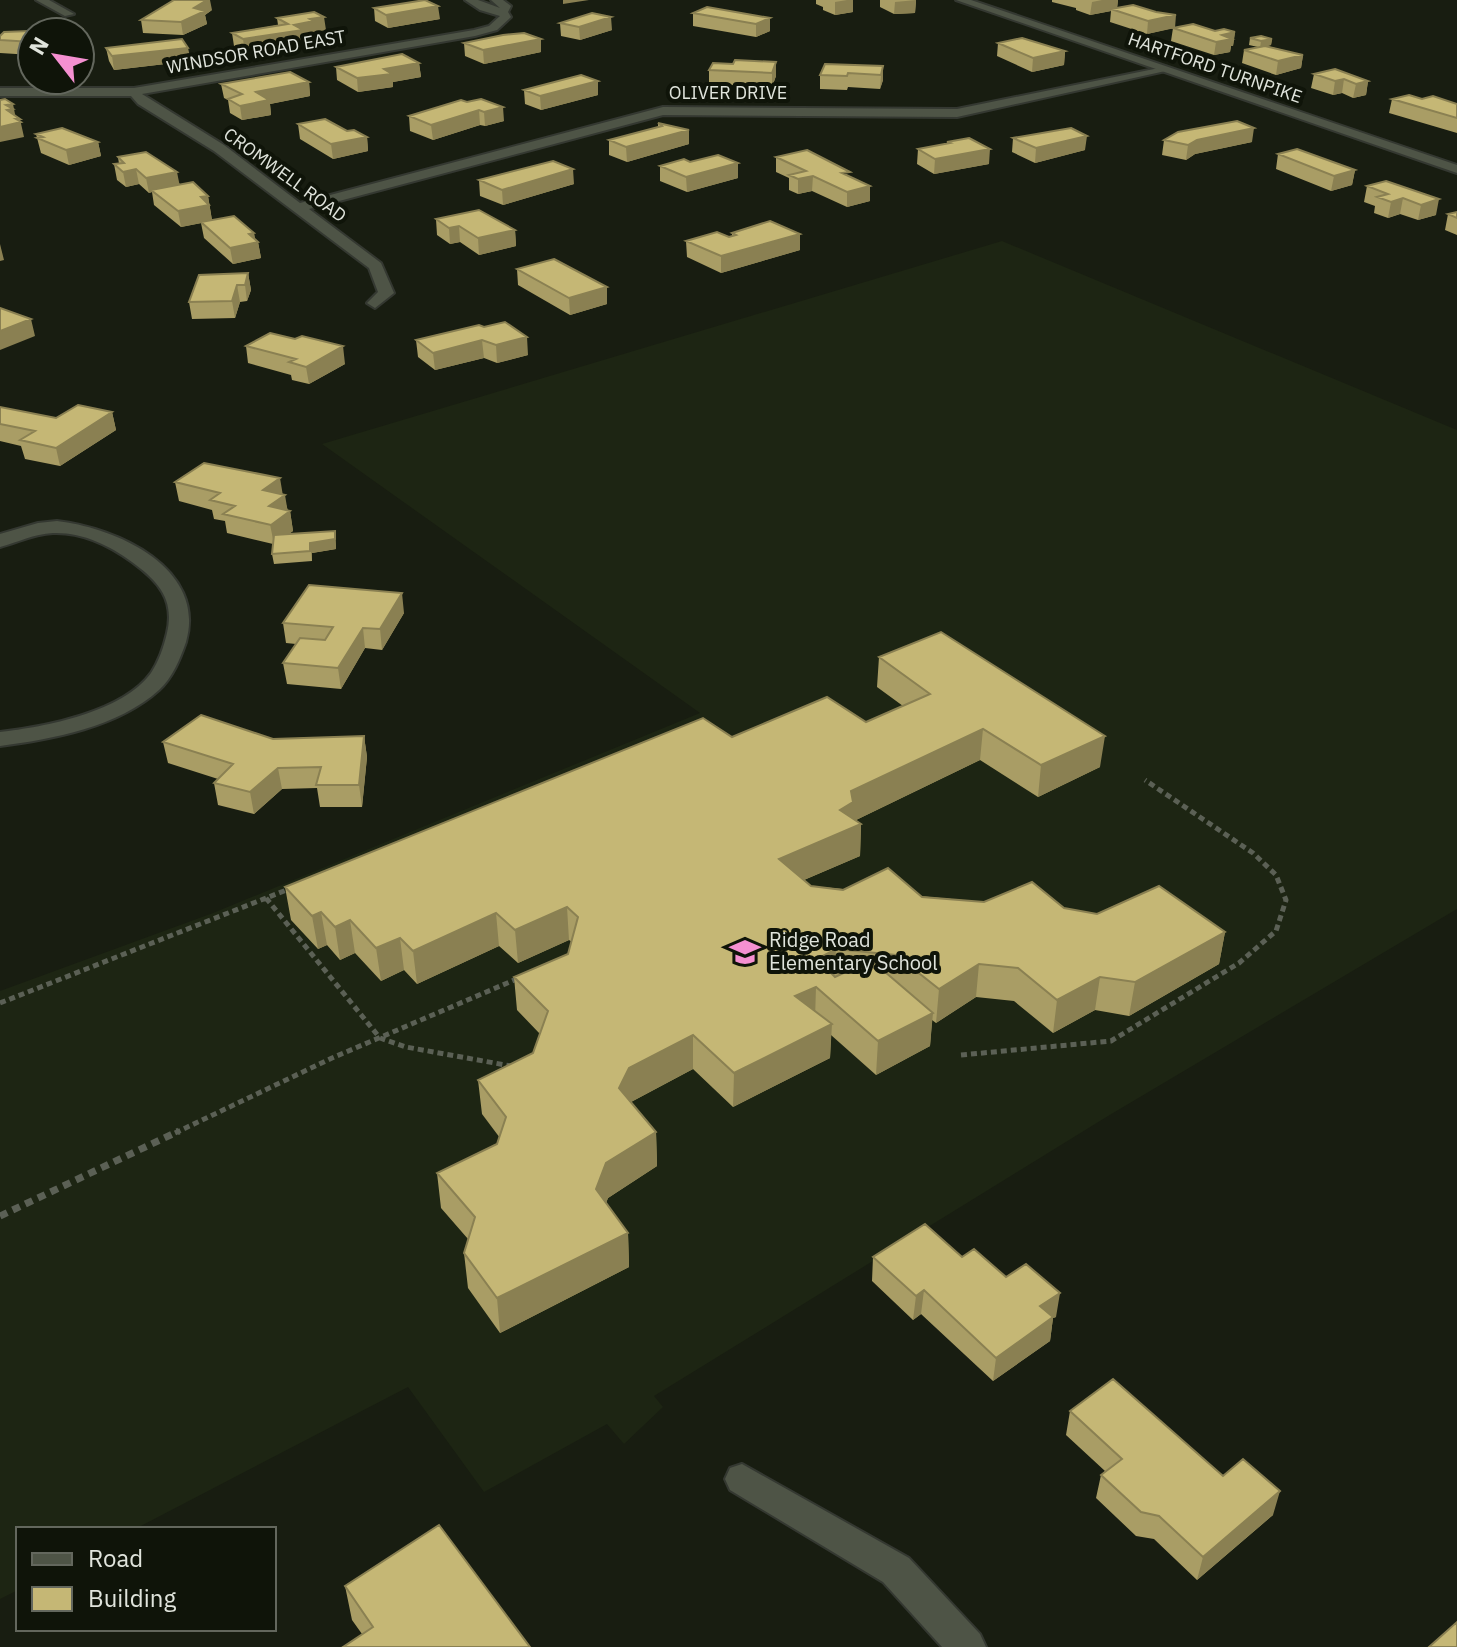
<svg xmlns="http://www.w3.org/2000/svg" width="1457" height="1647" viewBox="0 0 1457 1647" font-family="'IBM Plex Sans',sans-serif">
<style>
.built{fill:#1d2513}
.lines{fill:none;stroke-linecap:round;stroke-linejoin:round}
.street-casing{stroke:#343831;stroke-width:4}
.secondary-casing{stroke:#343831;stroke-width:4}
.path-far1{stroke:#5b6055;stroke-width:5;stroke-dasharray:6 4;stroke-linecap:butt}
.path{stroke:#5b6055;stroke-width:7;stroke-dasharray:8 6;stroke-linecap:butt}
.street{fill:#4e5446;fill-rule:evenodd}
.secondary{fill:#4e5446;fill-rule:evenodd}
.wall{fill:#a99d65}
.shaded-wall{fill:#8a8052}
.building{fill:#c5b775;stroke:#8a8052;stroke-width:2}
.labels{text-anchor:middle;stroke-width:8;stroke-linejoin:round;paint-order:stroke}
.far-street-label{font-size:18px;fill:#e0e4dc;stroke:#0f1409}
.poi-label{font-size:20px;fill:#e0e4dc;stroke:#0f1409;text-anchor:start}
</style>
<rect width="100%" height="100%" fill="#181d11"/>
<path class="built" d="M1002,241l455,189v479l-349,207 -454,280 9,11 -39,37 -17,-20 -123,68 -76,-105 -273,142h-117v61l-18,9v-608l213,-78 487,-200 -378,-269z"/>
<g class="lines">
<g class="street-casing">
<path id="street" d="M36,0h13l25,14 -9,2z
M465,0h13l22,8 -9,-8h12l8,6 -3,6 3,5 -14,13 -22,6 -333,58 82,51 76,58 363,-96 294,2 207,-42 6,3 -213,47 -294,-2 -354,94 72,54 13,30 -19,15 -8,-5 11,-11 -9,-24 -155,-117 -76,-47 -7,-8h-131v-8h134l340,-58 15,-4 11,-10 -20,-6z
M57,521c60,7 150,47 129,121 -6,17 -13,35 -27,48 -41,37 -106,49 -159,56v-14c45,-5 123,-20 151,-59 8,-12 13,-27 16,-40 8,-34 -9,-52 -35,-71 -23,-17 -50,-30 -79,-29 -20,1 -34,9 -53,14v-13l38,-11z
M742,1464l167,94 71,76 6,13h-44l-59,-65 -153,-92 -5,-11 5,-11z"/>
</g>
<g class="secondary-casing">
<path id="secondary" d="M956,0h15l486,165v8z"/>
</g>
<path class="path-far1" d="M266,898l114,140 26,9 105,19
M0,1003l289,-114
M961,1055l150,-14 128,-78 37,-32 10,-31 -10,-25 -23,-22 -108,-73
M175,1133l157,-75 187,-80"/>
<path class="path" d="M0,1216l179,-85"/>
<use href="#street" class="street"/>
<use href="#secondary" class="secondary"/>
</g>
<path class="wall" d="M816,0h37v12l-18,3 -12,-5v-3l-7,-3z
M880,0h36l-1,13 -21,1 -14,-7z
M1052,0h66l-1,8 58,20 60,4 -2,14h-2l-1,6 -16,3 -43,-14 2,-13 -26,6 -37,-12 1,-11 -21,4 -14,-5v-2l-24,-6z
M374,8l66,11 -52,9 -13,-7z
M212,10l-7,5 2,9 -24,11 -40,-2 -2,-13z
M693,13l77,5v13l-14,6 -63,-11z
M277,18l49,12 -10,1v3l-12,2 1,7 -60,10 -11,-7 -2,-13 46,-8z
M560,23l52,7 -32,10 -19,-4z
M82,29l3,13 -5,5v-15h-48v23l-32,-2v-17l4,-4z
M1250,38l22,1 -1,6 -4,1 36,9 -2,13 -25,7 -34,-12 2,-13 14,-3 -9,-2z
M541,39v13l-57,12 -19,-8 -1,-13z
M998,43l67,8 -1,14 -32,7 -35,-16z
M106,48l85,13 -77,9 -5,-9z
M776,62v14l-4,11 -63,-3v-14l24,-6z
M419,63l2,14 -28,5v5l-35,5 -21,-12 -1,-13z
M883,66v14l-3,9 -32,-2 -1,3 -27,-1v-14z
M1314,74l54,7 -2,14 -13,3 -11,-5 -9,2 -22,-7z
M309,82l1,14 -40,8 1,11 -29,5 -12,-7 -2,-13 -4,-2 -3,-14z
M524,90l74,5 -57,15 -16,-6z
M1392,99h30l35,5v29l-68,-20z
M461,100l43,21 -19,5 -5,-1 -47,15 -23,-9 -1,-15z
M658,123l31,7v14l-62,18 -18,-7v-15l49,-13z
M298,124l49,7 20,6 1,14 -35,8 -33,-20z
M36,134l62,8 3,14 -32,9 -28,-12z
M1013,138l72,12 -50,13 -23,-11z
M1164,140l88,2 -57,12 -9,6 -24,-5z
M947,142l42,22 -55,10 -17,-10 1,-15 29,-5z
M1278,154l77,16 -3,15 -21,6 -55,-22z
M118,157l90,39 4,24 42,13 1,6 3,3 3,16 -28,6 -29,-26 -3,-15 -20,4 -27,-22 -2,-13 -3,1 -10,-9 -13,3 -9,-7 -3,-16h5z
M776,157l74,20 20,9v15l-23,6 -35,-16 -14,3 -9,-4v-12l-13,-6z
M690,162l48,1v15l-51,14 -27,-11v-15z
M479,180l95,4 -71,21 -23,-9z
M1386,181l50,34 -18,5 -18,-6 -12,4 -14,-5 1,-7 -11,-4 3,-16z
M1457,212v23l-12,-5 3,-16z
M436,219l79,11 1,16 -37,9 -19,-13 -10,2 -13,-9z
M732,233l68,17 -79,23 -34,-16 -1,-16 43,-4 3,-1z
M517,269l90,18v17l-37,11 -52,-30z
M248,273l3,17 -4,11 -7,1 -5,16 -43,1 -3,-17z
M479,325l49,30 -31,8 -13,-5 -49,12 -17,-13 -2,-17z
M246,346l99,18 -36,20 -17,-4 -1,-5 -43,-12z
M0,407l56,11 56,-6 4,18 -56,36 -35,-7 -4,-13 -21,-5z
M175,482l108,13 5,16h2l3,20 -6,4 48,-4 1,18 -24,4v8l-38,3 -2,-10 1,-10 -46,-11 -2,-12 -11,-2 -2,-9 -33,-9z
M404,613l-22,37 -17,-2 -24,41 -54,-5 -4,-21 13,-19 -10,-1 -3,-20z
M879,657l221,110 -62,30 -58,-37 -124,60 5,4 -1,32 -56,24 7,6 173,16 80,6 33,6 128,18 -6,32 -90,52 -34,-6 -42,23 -39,-32 -38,-4 -40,26 -4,-3 -2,26 -54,29 -45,-40 -1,23 -97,49 -40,-38 -62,33 25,30 1,34 -49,32 -2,5 22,30 1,34 -129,66 -32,-45 -4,-35 4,-14 -27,-31 -4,-35 60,-29 3,-6 -18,-24 -4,-34 55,-27 7,-19 -23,-24 -3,-33 54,-23 4,-12 -3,-2 -51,23 -19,-17 -82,38 -13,-14 -23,11 -26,-28 -15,7 -13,-15 -9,4 -27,-29 -6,-33 447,-150 134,-15 37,-16 -26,-19z
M364,736l3,21 -5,50h-42l-3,-19 -35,1 -28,25 -36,-9 -4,-22 4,-4 -50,-16 -5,-21z
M873,1257h89l44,20 50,40 -3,1 -3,23 -57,40 -72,-67 -8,6 -41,-39z
M1070,1411l153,65 50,39 -76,65 -43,-41 -18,-3 -40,-38 5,-23 4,-4 -39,-36z
M345,1586l185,61 -168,-13 -10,-14z"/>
<path class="shaded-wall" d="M207,0h3l2,10 -7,5 2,9 -24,11 -2,-13 13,-14z
M563,0h26l-26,4z
M847,0h6v12l-18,3v-13z
M916,0l-1,13 -21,1 1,-12z
M1102,0h16l-1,9h-6v2l-21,4 2,-13z
M438,6l2,13 -52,9 -2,-13z
M1176,15l-1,13 -28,6 1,-13z
M324,17l2,13 -10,1v3l-12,2 1,7 -60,10 -2,-14 67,-20z
M611,17l1,13 -32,10 -1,-13z
M770,18v13l-14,6v-13z
M82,29l3,13 -5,5v-15z
M1235,32l-2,14h-2l-1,6 -16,3 2,-13 6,-7z
M541,39v13l-57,12 -1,-14z
M1272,39l-1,6 -11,3 1,-7z
M188,48l3,13 -77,9 -2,-14z
M1065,51l-1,14 -32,7 1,-14z
M1303,55l-2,13 -25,7 2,-14z
M776,62v14l-4,11v-14z
M419,63l2,14 -28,5v5l-35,5 -1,-14 27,-9z
M883,66v14l-3,9 1,-14z
M1344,79l-2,14 -9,2 2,-14z
M598,81v14l-57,15 -1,-14z
M1368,81l-2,14 -13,3 3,-14z
M309,82l1,14 -40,8 1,11 -29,5 -2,-14 16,-14z
M13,104l3,15h4l4,18 -24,5v-15l6,-22z
M503,107l1,14 -19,5 -1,-14z
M479,110l1,15 -47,15 -2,-15z
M1254,128l-2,14 -57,12 -9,6 2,-15 9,-5z
M689,130v14l-62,18 -1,-15z
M1087,136l-2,14 -50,13 1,-15z
M367,137l1,14 -35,8 -2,-15z
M98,142l3,14 -32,9 -3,-15z
M990,149l-1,15 -55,10 1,-15z
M738,163v15l-51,14 -1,-15z
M136,169l3,15 -13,3 -3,-15z
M573,169l1,15 -71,21 -1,-15z
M1355,170l-3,15 -21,6 3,-15z
M177,172l3,15 -29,3 1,2 -3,1 -3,-15z
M813,176l-1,15 -14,3v-15z
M870,186v15l-23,6v-15z
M208,196l4,25 -31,6 -3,-16 23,-14z
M1403,198l-3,16 -12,4 3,-16z
M1439,199l-3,16 -18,5 3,-15z
M459,226l1,16 -10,2 -1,-16z
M515,230l1,16 -37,9 -1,-17z
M254,233l1,10 3,-1 3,16 -28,6 -3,-16 19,-14z
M800,234v16l-79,23v-17z
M0,244l4,16 -4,1z
M248,273l3,17 -4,11 -2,-16z
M237,285l3,17 -5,16 -3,-17z
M607,287v17l-37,11 -1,-17z
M31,319l4,17 -35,14v-19z
M527,337l1,18 -31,8 -1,-18z
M482,340l2,18 -49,12 -2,-17z
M343,346l2,18 -36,20 -3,-17z
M112,412l4,18 -56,36 -4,-18z
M280,478l3,18 2,-1 3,18 2,-2 3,20 -19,13 -11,-54z
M335,531l1,18 -24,4v8l-2,-18z
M402,593l2,20 -22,37 -2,-21z
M363,628l2,20 -24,41 -3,-21z
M983,729l-3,31 -128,62 9,2 -1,32 -82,35 1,-32 61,-49 11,-19z
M364,736l3,21 -5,50 -3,-22z
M1105,736l-5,31 -62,30 3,-32z
M278,768l4,21 -28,25 -4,-22z
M567,907l2,33 -51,23 -3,-33z
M321,912l6,33 -9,4 -6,-33z
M496,913l3,33 -82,38 -4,-33z
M350,920l5,33 -15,7 -5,-33z
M1225,932l-6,32 -90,52 6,-34z
M400,938l4,32 -23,11 -5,-33z
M836,949l-2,33 -17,-23z
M979,964l-3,33 -40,26 3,-34z
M1100,977l-5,33 -42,23 4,-33z
M816,987l-1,33 -20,-24z
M933,1013l-3,33 -54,29 2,-34z
M832,1024l-2,34 -97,49 1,-34z
M693,1035v34l-62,33 -12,-14 10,-20z
M656,1132l1,34 -49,32 -10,26 -2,-35 10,-26z
M628,1233l1,34 -129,66 -3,-35z
M924,1290l-3,24 -8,6 3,-24z
M1060,1293l-4,24 -3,1 -3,23 -57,40 3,-23 44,-52z
M1280,1491l-7,24 -76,65 6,-23z"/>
<path class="building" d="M174,0h33l-13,8 11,3 -24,11 -40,-2z
M425,0l13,6 -52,9 -12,-7z
M1133,5l23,7 20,3 -28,6 -37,-12z
M707,7l63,11 -14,6 -63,-11z
M314,12l10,5 -14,2 4,2 -20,4 9,5 -60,9 -11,-6 56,-9 -11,-6z
M592,13l19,4 -32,10 -19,-4z
M1193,24l22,7 9,-2 11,3 -13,3 10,4 -16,3 -43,-14z
M82,29l-2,3h-48v10l-32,-2v-4l4,-4z
M524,33l17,6 -58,11 -19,-7 39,-8z
M1261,36l11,3 -11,2 -11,-3z
M1022,38l43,13 -32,7 -35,-15z
M182,39l6,9 -76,8 -6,-8z
M1265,46l38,9 -25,6 -34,-11z
M402,54l17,9 -35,6 8,5 -35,4 -21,-11z
M735,60l41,2 -4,11 -63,-3 4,-7 20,1z
M825,64l58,2 -2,9 -33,-2 -1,3 -27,-1z
M1335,69l33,12 -12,3 -12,-5 -9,2 -21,-7z
M290,72l19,10 -53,10 13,8 -29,6 -12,-7 14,-5 -21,-10z
M581,75l17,6 -58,15 -16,-6z
M1409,95l13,4 11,-3 24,8v14l-65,-19z
M5,99l8,5 -7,1 7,4 -6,1 13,9h-4l5,3 -21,5v-27z
M481,99l22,8 -19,5 -5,-2 -48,15 -22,-9 52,-16 6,2z
M325,119l22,12 7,-1 13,7 -36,7 -33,-20z
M1237,121l17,7 -57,12 -9,5 -24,-5 14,-8z
M658,123l31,7 -63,17 -17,-7 53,-14z
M62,128l36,14 -32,8 -29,-12 6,-1 -7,-3z
M1071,128l16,8 -51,12 -23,-10z
M969,138l21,11 -55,10 -17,-10 32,-6 -3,-1z
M1297,149l58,21 -21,6 -56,-22z
M807,150l43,22 -8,1 28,13 -23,6 -34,-16 -15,3 -9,-4 17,-4 -30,-14z
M146,152l31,20 -31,6 -10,-9 -13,3 -9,-8 10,-1 -6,-6z
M718,155l20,8 -52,14 -26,-11 24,-7 6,3z
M553,161l20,8 -71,21 -23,-10z
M1386,181l53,18 -18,6 -18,-7 -12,4 -14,-5 11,-3 -21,-8z
M193,182l15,14 -7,1 8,8 -31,6 -27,-21z
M479,210l36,20 -37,8 -19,-12 -10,2 -13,-9z
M1457,212v6l-9,-4z
M234,216l20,17 -5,1 9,8 -28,6 -29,-26z
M770,221l30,13 -79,22 -35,-15 31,-9 12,5 7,-2 -4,-2z
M554,259l53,28 -38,11 -52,-29z
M248,273l-3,12h-8l-5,16 -43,1 10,-27z
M0,308l31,11 -31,12z
M505,322l22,15 -31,8 -14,-5 -49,13 -17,-13 63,-15 5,2z
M270,333l25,6 7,-3 41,10 -37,21 -17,-5 7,-3 -50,-13z
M78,405l34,7 -56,36 -36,-8 15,-9 -35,-7v-17l56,11z
M204,463l76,15 -17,12 22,5 -16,11 21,5 -19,14 -48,-11 12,-8 -25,-6 10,-7 -45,-11z
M335,531v8l-25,4v8l-38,3 2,-19z
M309,585l93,8 -22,36 -17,-1 -25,40 -55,-5 17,-25 25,2 8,-13 -50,-4z
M941,632l164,104 -64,29 -58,-36 -132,62 2,11 -13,8 21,14 -82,35 32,27 32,4 45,-22 34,29 62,5 48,-20 32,26 33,6 62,-28 66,46 -90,50 -35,-5 -43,23 -39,-32 -39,-4 -40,25 -43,-34 -60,-6 -19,10 18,18 36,-17 62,53 -55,28 -62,-54 -21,9 37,28 -98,49 -41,-38 -64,33 -10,20 37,44 -50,31 -10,26 32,44 -131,65 -33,-45 11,-36 -38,-44 60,-29 9,-27 -28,-37 55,-27 15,-42 -34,-34 54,-23 10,-37 -11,-10 -52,23 -19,-17 -83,38 -13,-13 -24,10 -26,-28 -15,7 -14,-15 -9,4 -27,-29 418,-169 29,19 95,-40 39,25 64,-28 -51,-37z
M201,715l72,24 91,-3 -5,49h-43l5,-18 -43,1 -28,24 -36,-9 19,-19 -70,-22z
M925,1224l37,33 12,-8 32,28 20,-13 34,29 -20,13 13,11 -57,41 -72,-68 -8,6 -43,-39z
M1113,1379l110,97 20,-17 37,32 -77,66 -44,-41 -18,-4 -40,-37 21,-16 -52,-48z
M439,1525l91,122h-187l30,-20 -28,-41z
M1457,1622v25h-28z"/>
<defs>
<g id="school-bare" transform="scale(2.4)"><path d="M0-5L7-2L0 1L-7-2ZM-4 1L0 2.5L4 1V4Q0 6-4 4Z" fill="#f590d1" stroke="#0f1409" stroke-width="2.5" paint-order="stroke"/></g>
</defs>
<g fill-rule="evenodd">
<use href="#school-bare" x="745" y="952"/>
</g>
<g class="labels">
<g class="far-street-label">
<text transform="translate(256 52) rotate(-10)" y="6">WINDSOR ROAD EAST</text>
<text transform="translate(1215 68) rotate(19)" y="6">HARTFORD TURNPIKE</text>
<text x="728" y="99">OLIVER DRIVE</text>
<text transform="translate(285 175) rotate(36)" y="6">CROMWELL ROAD</text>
</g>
<g class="poi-label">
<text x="769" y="947">Ridge Road<tspan x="769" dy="23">Elementary School</tspan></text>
</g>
</g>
<rect x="16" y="1527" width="260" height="104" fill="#0f1409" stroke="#63675d" stroke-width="2"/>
<rect x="32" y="1553" width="40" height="12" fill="#4e5446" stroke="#63675d" stroke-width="2"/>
<text x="88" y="1567" font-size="24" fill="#e0e4dc">Road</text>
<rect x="32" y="1587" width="40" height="24" fill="#c5b775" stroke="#63675d" stroke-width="2"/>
<text x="88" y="1607" font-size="24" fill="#e0e4dc">Building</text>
<g transform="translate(56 56) rotate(301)"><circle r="38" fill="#0f1409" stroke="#63675d" stroke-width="2"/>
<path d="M0-6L14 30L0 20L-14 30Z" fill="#f590d1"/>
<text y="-12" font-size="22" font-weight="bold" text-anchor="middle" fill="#e0e4dc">N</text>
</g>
</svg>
